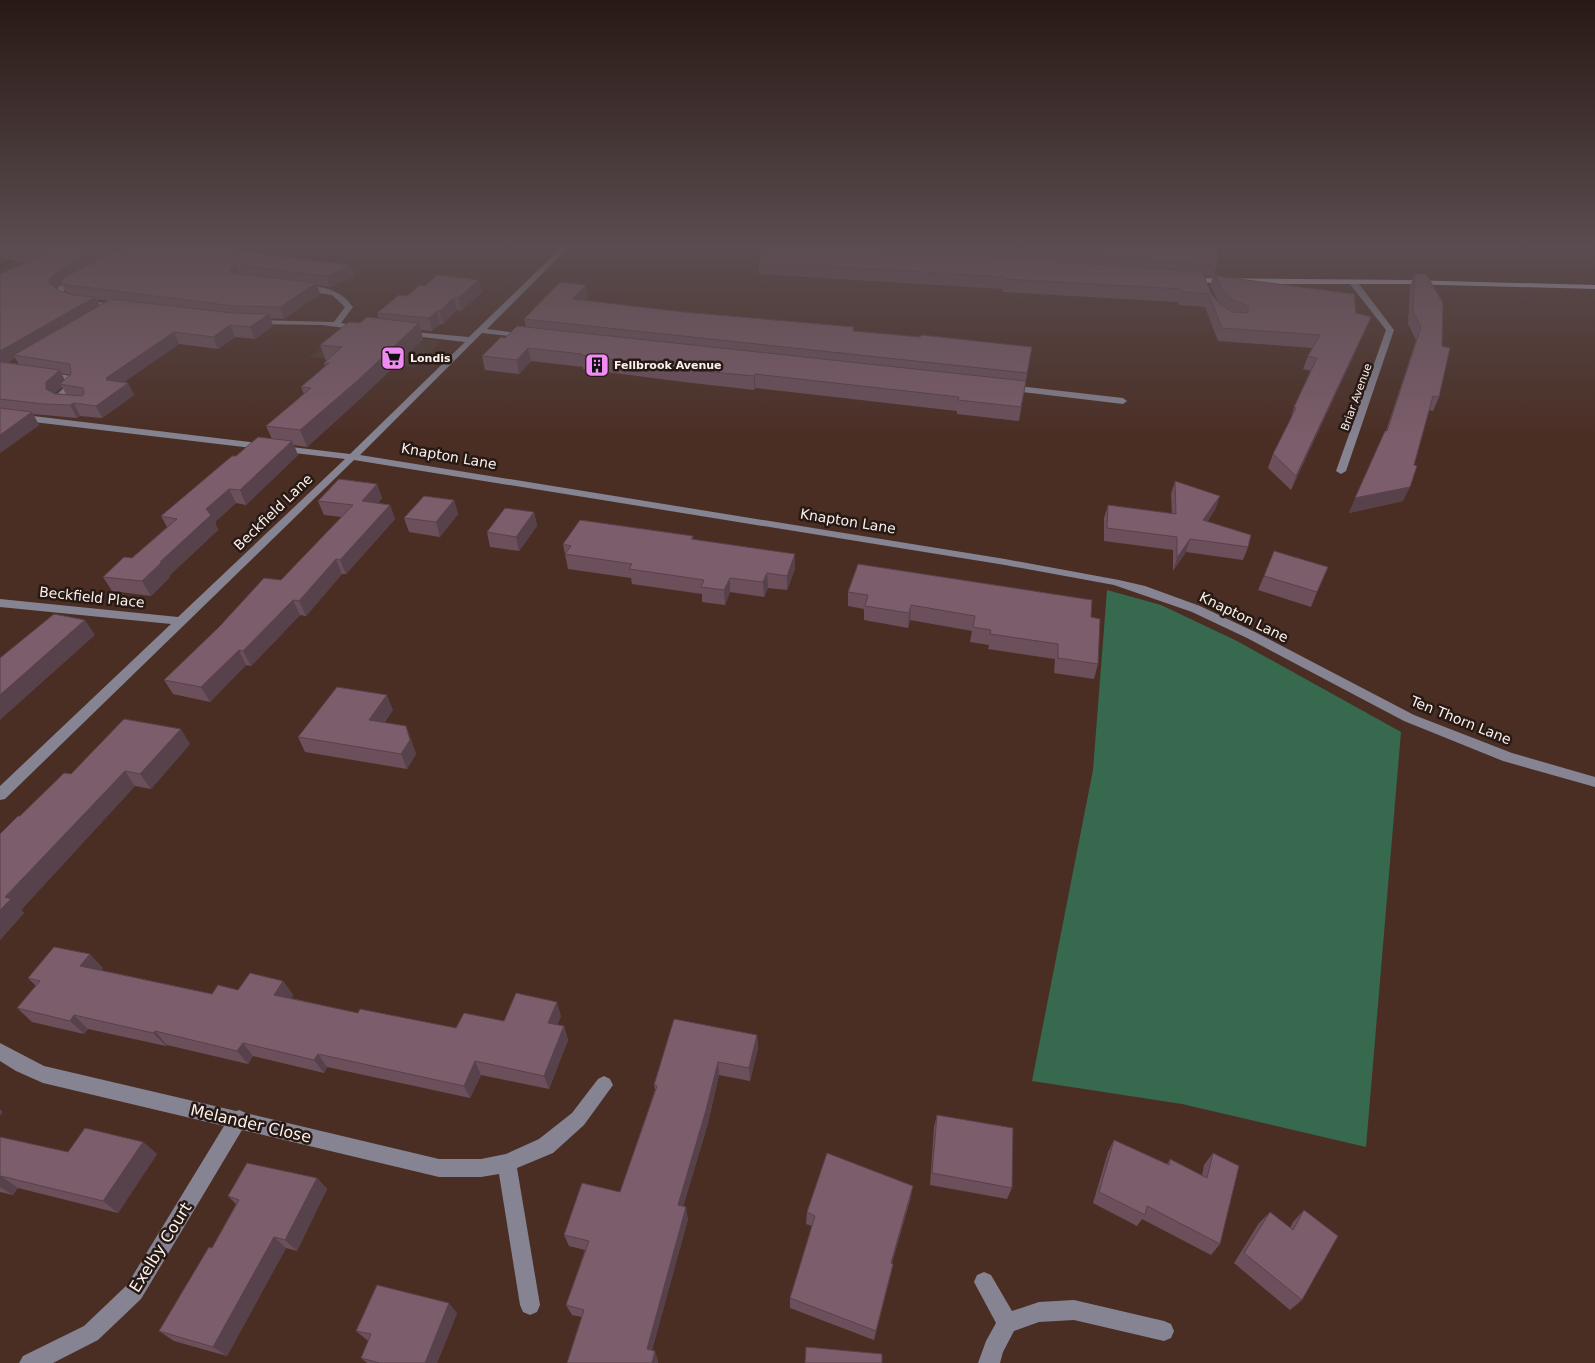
<svg xmlns="http://www.w3.org/2000/svg" width="1595" height="1363" viewBox="0 0 1595 1363" font-family="'DejaVu Sans',sans-serif">
<style>
.commercial{fill:#4b3a2f}
.green{fill:#37694e}
.lines{fill:none;stroke-linecap:round;stroke-linejoin:round}
.stream{fill:#062734;fill-rule:evenodd}
.path{stroke:#937e76;stroke-width:2;stroke-dasharray:0.5 2.5;stroke-linecap:butt}
.minor{fill:#868492;fill-rule:evenodd}
.major{fill:#d5d1ed;fill-rule:evenodd}
.wall{fill:#6b505c;fill-rule:evenodd}
.shaded-wall{fill:#57414b}
.building{fill:#7c5d6b;stroke:#57414b}
.labels{text-anchor:middle;stroke-width:5;stroke-linejoin:round;paint-order:stroke}
.far-poi-label{font-size:11px;font-weight:bold;fill:#fdf1ed;stroke:#271a15;text-anchor:start}
.far-street-label{font-size:11px;fill:#fdf1ed;stroke:#271a15}
.street-label{font-size:14px;fill:#fdf1ed;stroke:#271a15}
.near-street-label{font-size:16px;fill:#fdf1ed;stroke:#271a15}
</style>
<rect width="100%" height="100%" fill="#4a2e24"/>
<path class="commercial" d="M343,331l99,10 -27,26 -106,-10z"/>
<path class="green" d="M1107,590l54,15 76,36 164,91 -35,415 -184,-43 -150,-23 61,-311z"/>
<g class="lines">
<path class="stream" d="M22,257l4,1 -26,9v-4z"/>
<path class="path" d="M0,362l16,2"/>
<path class="minor" d="M561,248h7l-81,81 39,5 4,2 -1,2 -47,-5 -122,122 645,104 114,21 26,6 55,20 55,26 159,83 98,38 83,24v10l-92,-26 -99,-40 -157,-83 -55,-26 -78,-27 -109,-20 -651,-105 -349,339 -5,1v-14l171,-162 -171,-17v-8l178,18 167,-158 -345,-41v-6l350,42 115,-112 -60,-7h-3v-4l67,6z
M77,277l4,2 -17,11v2c14,11 38,10 55,12l4,2 -4,2c-19,-2 -46,0 -62,-13l1,-8z
M1350,280h6l38,50 -48,141 -5,3 -5,-3 50,-141 -36,-46z
M299,286c20,-2 43,4 54,21l-12,16 19,3 4,2 -4,2 -38,-5 -69,-1v-4h3l78,2 11,-15 -13,-12 -33,-5z
M46,371l29,6 1,8 -13,12 6,2v4h-6l-10,-5 15,-14v-3l-25,-5 -1,-2z
M1009,385l114,13 4,3 -4,3 -117,-14 -1,-2z
M0,1043l44,23 192,45 3,-1 7,3 193,46h42l25,-5 33,-15 33,-26 26,-34 6,-3 6,3 3,6 -29,40 -31,28 -36,15 23,137 -3,7 -7,3 -7,-3 -3,-7 -21,-131 -18,3h-42l-197,-47 -101,169 -43,41 -45,23h-34l4,-7 61,-30 43,-41 97,-159 -181,-43 -27,-12 -16,-10z
M984,1272l7,3 21,36 27,-9 35,-2 90,21 7,3 3,7 -3,7 -7,3 -90,-21 -35,2 -25,9 -11,21 -3,11h-22l8,-22 10,-18 -22,-41 3,-7z"/>
<path class="major" d="M1187,278l219,2 189,5v4l-189,-5h-163l-53,-2 -4,-2z"/>
</g>
<path class="wall" d="M0,248h242l2,4 107,13 3,11 -24,11 -13,-2 3,9 -36,25 -13,-1 2,8 -18,13 -20,-2 -17,12 -39,-5 -55,38 4,1 6,12 -32,23 -22,-2 -3,2 -44,-4 6,11 -39,28v-179l26,-11 -21,-4 -5,-3zM62,284l4,8 2,1 -9,-2 -2,-2 2,-3zM97,299l11,2 -8,4zM15,358l4,7 -12,-2zM61,373l9,2 -5,5zM62,387l4,7 -12,-1z
M761,248h457l-1,17 -3,8 2,3 140,37 15,4 -5,12 -75,161 -23,-22 5,-14 17,-33 4,-14 17,-36 -8,-2 5,-13 4,-8 -94,-7 -13,-34 -26,-2 -1,-3 -175,-10v-3l-244,-15v-12zM1204,276l9,1 -3,8 9,18 -7,-8z
M1415,274l24,123 -6,14 -4,-1 -26,91 -54,12 30,-68 7,-14 30,-91 -8,-16 2,-38z
M479,280l3,12 -21,19 -4,-1 -14,14h-3l-8,7 -11,-1 2,9 -61,58 -55,50 -13,-2 4,10 -52,50 -10,-2 -21,19 3,8 -48,45v2l-19,19 -39,-5 -9,-14 29,-19 35,-31 -6,-11 75,-60 36,-17 -6,-13 38,-32 -3,-7 24,-20 -1,-4 2,-2 -6,-16 40,-22 19,-4 -2,-6 48,-27z
M588,297l-3,4 99,11 170,15v4l178,16 -13,74 -62,-7v-3l-202,-23 -1,2 -70,-8 -101,-13v-2l-52,-6 -12,13 -34,-4 -3,-14 23,-18 21,-11 -2,-8z
M1175,481l41,27 -9,14 41,25 -5,13 -57,-8 -13,19v-21l-69,-9v-23l4,-13 64,9 -1,-20z
M377,484l5,14 -4,5 12,2 5,14 -49,55h-4l-36,42 -6,-1 -49,51 -5,-1 -36,37 -37,-8 -9,-14 117,-100 61,-63 -18,-2 -6,-14z
M454,500l4,14 -18,23 -31,-5 -5,-14z
M534,512l3,14 -18,25 -29,-4 -3,-15z
M693,536v3l102,30 -8,21 -19,-2 -4,9 -34,-5 -5,13 -23,-3v-8l-70,-10 -1,-6 -63,-9 -5,-25z
M1264,576l53,16 -6,15 -53,-17z
M848,592l243,25 7,47 -4,15 -40,-6 1,-14 -67,-10 1,-4 -19,-3 2,-11 -62,-11 -2,8 -44,-8v-11l-16,-3z
M393,710l-9,13 22,3 10,28 -9,15 -102,-17 -7,-15z
M190,744l-39,45 -16,-3 -114,124 3,3 -24,27 20,-124 51,-42z
M103,968l-2,2 111,24 26,-4 45,-9 10,14 -2,3 67,15 98,15 48,-7 57,-5 -4,9 7,1 4,14 -19,49 -68,-14 -11,23 -143,-31 -3,6 -71,-17 -5,8 -81,-19 -1,1 -78,-17 -4,5 -52,-12 -15,-14 19,-22 -8,-8z
M757,1035l1,13 -8,33 -31,-6 -11,48 -25,84 5,12 -36,131 6,10 -76,-43 -10,-2 -6,-10 19,-55 -16,-4 -5,-11 56,-43 35,-102 -1,-5z
M937,1115l75,73 -5,11 -77,-14 4,-58z
M0,1137l68,15 75,-10 14,12 -39,59 -100,-25 -5,7 -13,-3z
M1114,1140l53,24 3,-5 32,17 2,-11 9,-12 7,91 -9,11 -69,-36 -5,7 -44,-23 15,-51z
M317,1178l10,11 -30,62 -11,-3 -59,108 -53,-15 -15,-10 53,-83 24,-44 -8,-8z
M911,1197l-19,66 1,1 -2,10 -17,66 -84,-32v-10l22,-72 -6,-2 1,-12z
M1304,1210l-2,90 -12,10 -56,-47 25,-40 11,-11 20,16 3,-6z
M457,1313l-20,50h-70l-6,-5 8,-17 -2,-1 -11,-9z"/>
<path class="shaded-wall" d="M104,248h28l-72,33 2,3 -3,2 -5,7 -6,-11 5,-7 20,-13z
M236,265l4,11 -6,3 -4,-11z
M351,265l3,11 -24,11 -4,-11z
M479,280l3,12 -21,19 -3,-13z
M316,283l4,11 -36,25 -4,-12z
M586,285l2,12 -14,15 -2,-13z
M95,297l6,11 -87,47 1,3 -15,9v-16z
M454,298l3,12 -14,14 -4,-13z
M437,311l3,13 -8,7 -3,-13z
M269,314l4,12 -18,13 -5,-12z
M1371,317l-5,12 -75,161 5,-14z
M419,323l4,16 -61,58 -55,50 -7,-17z
M230,325l5,12 -17,12 -5,-12z
M174,332l5,12 -65,45 -8,-9v-2z
M528,348l3,13 -12,13 -2,-14z
M60,370l6,13 -6,1 2,3 -9,8 -7,-6v-7z
M755,374v14l-1,2v-14z
M128,383l6,12 -32,23 -6,-12z
M74,403l6,13 -3,2 -7,-13z
M32,412l7,13 -39,28v-18z
M292,441l6,14 -52,50 -6,-15z
M377,484l5,14 -15,18 -5,-15z
M1410,487l-7,14 -54,12 6,-15z
M229,489l7,14 -21,19 3,8 -48,45v2l-19,19 -9,-15 64,-72z
M1220,496l-4,12 -17,25 4,-13z
M454,500l4,14 -18,23 -4,-15z
M390,505l5,14 -49,55 -6,-14z
M534,512l3,14 -18,25 -3,-14z
M1190,539l-4,13 -13,19 4,-13z
M795,554v15l-8,21v-14z
M336,559l6,15 -36,42 -7,-15z
M767,573l1,15 -4,9 -1,-15z
M730,578v14l-5,13 -1,-15z
M293,600l7,15 -49,51 -8,-15z
M911,605l-1,15 -2,8 1,-15z
M85,620l10,15 -95,85v-25z
M239,650l7,15 -36,37 -9,-15z
M387,695l6,15 -18,25 -6,-15z
M406,726l10,28 -9,15 -6,-15z
M181,729l9,15 -39,45 -11,-15z
M125,771l10,15 -114,124 3,3 -24,27v-30l5,-13z
M90,954l13,14 -9,12 -14,-14z
M283,981l10,14 -9,13 -10,-13z
M557,1002l4,14 -8,21 -5,-14z
M74,1015l14,14 -4,5 -14,-13z
M564,1026l4,14 -19,49 -5,-13z
M155,1031l12,14 -1,1 -13,-13z
M757,1035l1,13 -8,33 -1,-13z
M243,1043l10,13 -5,8 -11,-13z
M318,1054l9,13 -3,6 -10,-13z
M475,1061l6,14 -11,23 -6,-12z
M718,1062l1,13 -11,48 -28,94 -2,-12z
M0,1109l3,3 -3,4z
M143,1142l14,12 -39,59 -15,-12z
M1,1176l17,12 -5,7 -13,-8v-10z
M317,1178l10,11 -30,62 -12,-11z
M913,1186l-2,11 -22,76 2,-10z
M686,1207l2,12 -38,139 -3,-9z
M274,1237l12,11 -59,108 -14,-9z
M893,1264l-2,10 -17,66 2,-9z
M449,1303l8,10 -20,50h-12z
M655,1351l3,9v3h-6z"/>
<path class="building" d="M0,248h104l-31,14 -20,13 -5,7 11,9 14,4 22,2 -95,54v-77l43,-19z
M122,248h120l-4,3 113,14 -25,11 -90,-11 -6,3 2,5 84,10 -36,24 -46,-1 -166,-21 -8,-4 16,-10z
M761,248h121l320,24 10,23 9,10 12,7 15,1v-7l-16,-6 -8,-7 -10,-20h2v3l138,18 2,19 15,4 -75,159 -23,-22 23,-46 -2,-1 23,-49 -9,-2 12,-21 -98,-7 -13,-34 -27,-2 -1,-3 -176,-10v-2l-246,-15z
M987,248h231l-1,17z
M1415,274h11l17,29 -1,43 8,2 -11,49 -6,-1 -19,69 3,1 -7,21 -55,11 30,-67h2l34,-104 -8,-16z
M437,275l42,5 -21,18h-4l-15,13h-2l-8,7 -52,-5 22,-18 8,1 13,-11 5,1z
M560,282l26,3 -14,14 112,13 170,15 -1,4 67,6 2,-2 110,12 -5,26 -503,-54z
M111,299l122,14 36,1 -19,13 -20,-2 -17,12 -39,-5 -68,46h2l-2,2 22,3 -32,23 -22,-3 -4,2 -26,-1 -44,-5v-37h1l59,8 -14,12v7l9,5 27,2 2,-2 -1,-6 -23,-4 11,-10 -1,-10 -56,-9z
M367,317l52,6 -62,58 -57,49 -34,-4 45,-38 -10,-1 28,-24h-5l18,-16 -22,-2 29,-23 11,1z
M517,326l509,55 -5,26 -63,-7 1,-3 -204,-23 -1,2 -72,-7 -101,-14 1,-1 -54,-6 -11,12 -35,-4 19,-19 4,1z
M0,408l32,4 -32,23z
M258,437l34,4 -52,49 -11,-1 -23,20 5,6 -51,47h2l-20,19 -39,-4 21,-20 8,1 45,-39 -16,-3 71,-60h4z
M339,479l38,5 -15,17 28,4 -50,55 -4,-1 -37,42 -6,-1 -50,51 -4,-1 -38,37 -37,-7 55,-53 45,-49 17,2 72,-75 -35,-4z
M1175,481l45,15 -17,24 48,15 -3,12 -58,-8 -13,19v-21l-70,-9 1,-23 68,9z
M424,496l30,4 -18,22 -32,-4z
M505,508l29,4 -18,25 -29,-5z
M580,520l113,16 -2,3 104,15 -8,22 -20,-3 -4,9 -33,-4 -6,12 -23,-3 3,-7 -75,-11 3,-5 -67,-10 6,-8 -8,-2z
M1274,551l54,16 -11,25 -53,-16z
M858,564l234,36 -1,17 9,2 -2,45 -40,-6v-14l-68,-10 1,-4 -18,-3 2,-11 -64,-11 -2,8 -44,-7 3,-11 -20,-3z
M54,614l31,6 -85,75v-37z
M337,687l50,8 -18,25 37,6 4,14 -9,14 -103,-17z
M124,719l57,10 -41,45 -15,-3 -120,126 6,2 -11,11v-76l18,-18h2l44,-43 7,1z
M54,947l36,7 -10,12 132,28 6,-9 20,5 12,-17 33,8 -9,14 84,18 2,-4 96,19 8,-15 40,8 12,-28 41,9 -9,21 16,3 -20,50 -69,-15 -11,25 -146,-32 -4,6 -71,-17 -6,8 -82,-20 -2,2 -79,-18 -4,6 -53,-13 23,-27 -12,-3z
M674,1019l83,16 -8,33 -31,-6 -12,48 -28,95 8,2 -39,142 8,2 -3,12h-85l17,-53 -18,-5 23,-64 -25,-6 18,-52 38,9 37,-106 -3,-1z
M937,1115l76,13 -1,60 -80,-15z
M85,1128l58,14 -40,59 -102,-25 -1,1v-40l68,15z
M1114,1140l55,25 1,-6 37,19 6,-25 26,13 -19,78 -73,-38 -2,9 -46,-23z
M827,1153l86,33 -22,77 2,1 -17,67 -86,-33 25,-82 -8,-4z
M247,1163l70,15 -32,62 -11,-3 -61,110 -54,-16 50,-84 3,1 27,-48 -11,-4z
M1304,1210l34,26 -36,64 -58,-47 26,-41 23,18z
M377,1285l72,18 -24,60h-45l-19,-5 10,-24 -15,-3z
M806,1347l76,7v9h-77z"/>
<linearGradient id="sky" x2="0" y2="1"><stop stop-color="#291914"/><stop offset="0.56" stop-color="#5a4c50"/><stop offset="1" stop-color="#5a4c50" stop-opacity="0"/></linearGradient>
<rect width="1595" height="439" fill="url(#sky)"/>
<defs>
<g id="supermarket-square" transform="scale(1.25)"><rect x="-9" y="-9" width="18" height="18" rx="4" fill="#f18af4" stroke="#271a15"/><path d="M-6-5.5h2.5l.6 2H6L4.5 2H-2.5L-4.4-4H-6ZM-1.5 3.2a1.3 1.3 0 1 0 .1 0ZM3 3.2a1.3 1.3 0 1 0 .1 0Z" fill="#111"/></g>
<g id="building-square" transform="scale(1.25)"><rect x="-9" y="-9" width="18" height="18" rx="4" fill="#f18af4" stroke="#271a15"/><path d="M-4-6H4V6H1V3H-1V6H-4ZM-2.5-4.3h1.7v1.8h-1.7ZM.8-4.3h1.7v1.8H.8ZM-2.5-1h1.7V.8h-1.7ZM.8-1h1.7V.8H.8Z" fill="#111"/></g>
</defs>
<g fill-rule="evenodd">
<use href="#supermarket-square" x="393" y="358"/>
<use href="#building-square" x="597" y="365"/>
</g>
<g class="labels">
<g class="far-poi-label">
<text x="410" y="362">Londis</text>
<text x="614" y="369">Fellbrook Avenue</text>
</g>
<g class="far-street-label">
<text transform="translate(1356 397) rotate(-70)" y="4">Briar Avenue</text>
</g>
<g class="street-label">
<text transform="translate(449 456) rotate(10)" y="5">Knapton Lane</text>
<text transform="translate(273 512) rotate(-44)" y="5">Beckfield Lane</text>
<text transform="translate(848 521) rotate(9)" y="5">Knapton Lane</text>
<text transform="translate(92 597) rotate(6)" y="5">Beckfield Place</text>
<text transform="translate(1244 617) rotate(26)" y="5">Knapton Lane</text>
<text transform="translate(1461 720) rotate(22)" y="5">Ten Thorn Lane</text>
</g>
<g class="near-street-label">
<text transform="translate(251 1123) rotate(13)" y="6">Melander Close</text>
<text transform="translate(160 1247) rotate(-58)" y="6">Exelby Court</text>
</g>
</g>
</svg>
